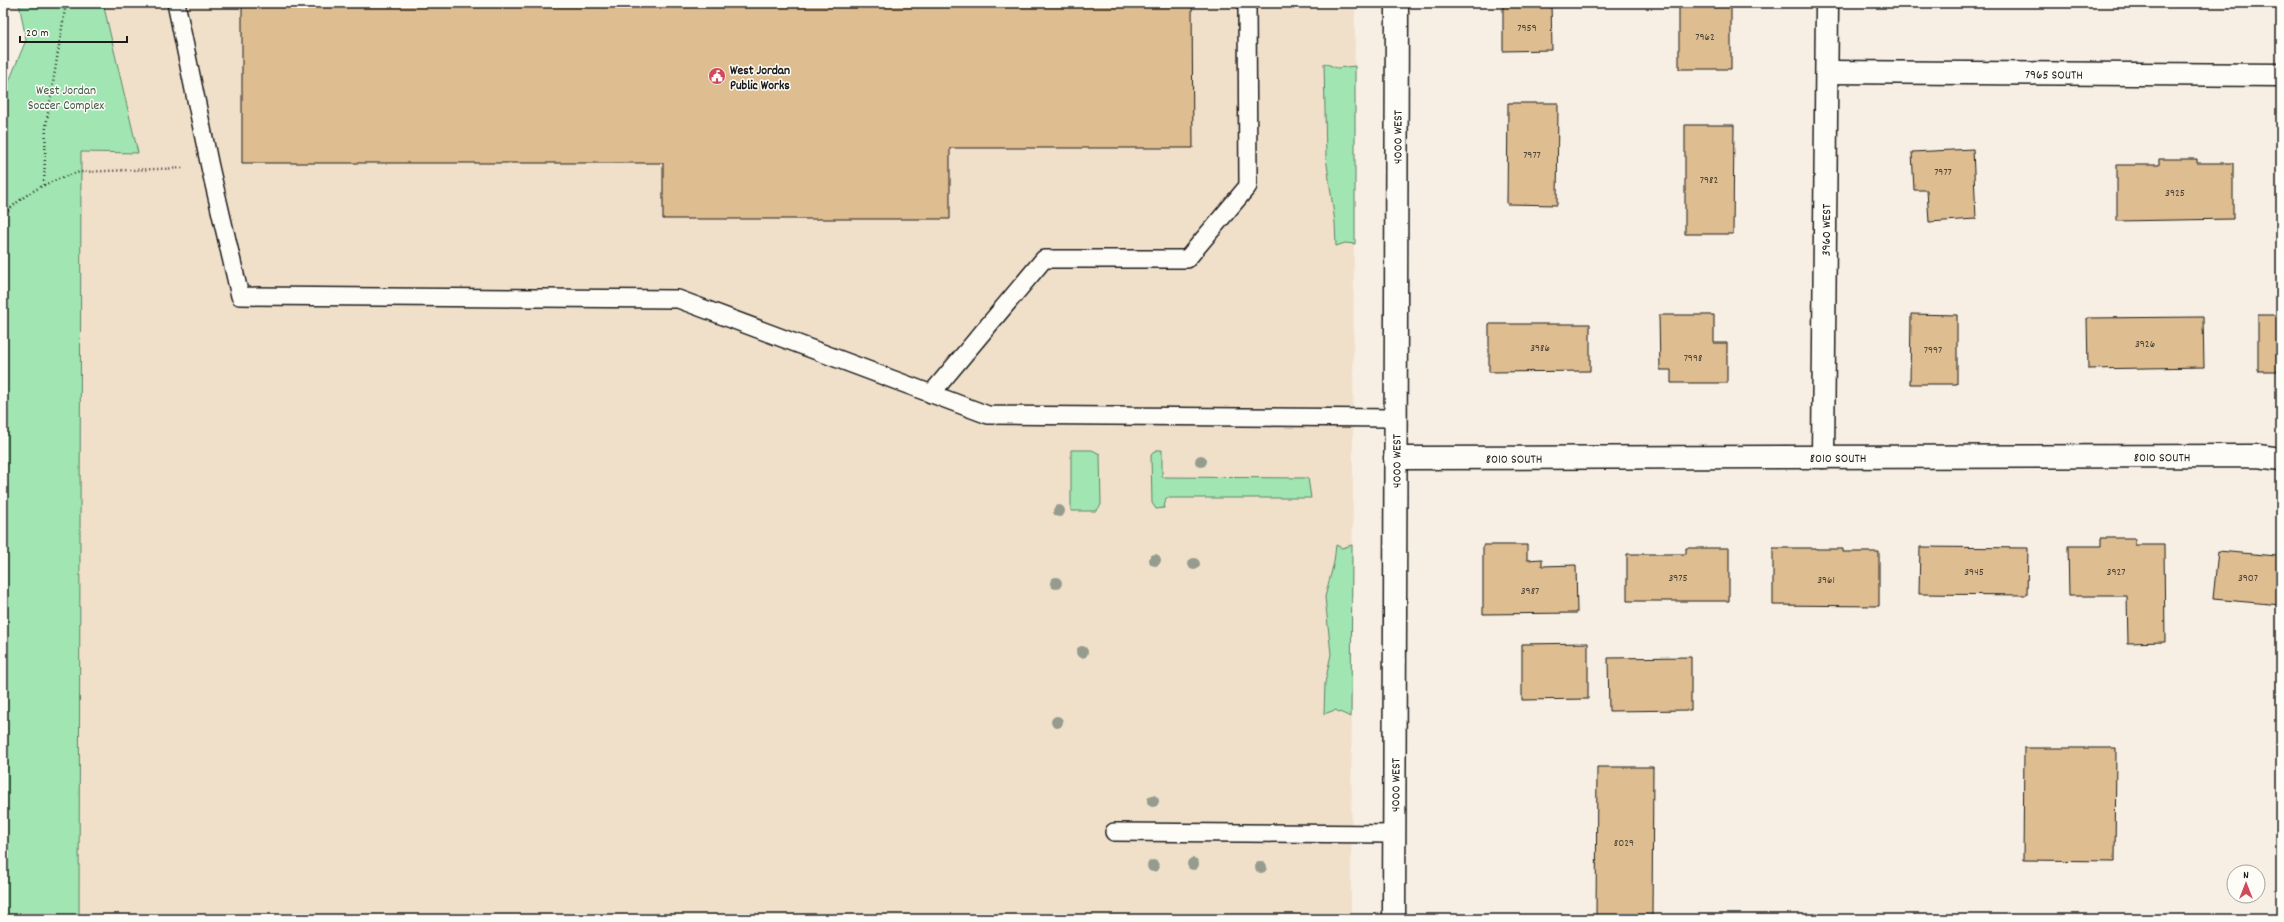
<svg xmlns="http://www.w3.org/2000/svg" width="2284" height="922" viewBox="0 0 2284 922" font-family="Dekko,sans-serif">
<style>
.built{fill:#f0e0ca}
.green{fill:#a1e6b2;stroke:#5e8167}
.building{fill:#debd91;stroke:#1c1c1c}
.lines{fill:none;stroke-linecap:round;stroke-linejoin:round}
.service-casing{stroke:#1c1c1c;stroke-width:20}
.minor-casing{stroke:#1c1c1c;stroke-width:25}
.secondary-casing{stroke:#1c1c1c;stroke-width:25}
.path{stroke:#1c1c1c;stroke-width:2.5;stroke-dasharray:1 3;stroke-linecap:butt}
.service{stroke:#fdfcf7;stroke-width:17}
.minor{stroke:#fdfcf7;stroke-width:22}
.secondary{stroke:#fdfcf7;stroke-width:22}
.tree{fill:#959c8e}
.labels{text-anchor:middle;stroke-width:3;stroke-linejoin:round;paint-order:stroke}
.number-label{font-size:11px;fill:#4c4439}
.poi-label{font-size:13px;font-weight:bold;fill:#1c1c1c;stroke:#fdfcf7;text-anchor:start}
.street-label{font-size:13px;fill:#1c1c1c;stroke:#fdfcf7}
.park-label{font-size:13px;fill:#445949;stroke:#fdfcf7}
</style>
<rect width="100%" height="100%" fill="#f7efe3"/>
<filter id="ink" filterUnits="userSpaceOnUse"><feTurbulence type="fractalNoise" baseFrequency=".025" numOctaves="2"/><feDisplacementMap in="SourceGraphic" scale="8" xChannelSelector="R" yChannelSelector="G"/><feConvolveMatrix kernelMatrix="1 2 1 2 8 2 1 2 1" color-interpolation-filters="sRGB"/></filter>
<g filter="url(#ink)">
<path class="built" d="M103,3h1252l-4,916h-1272l2,-767h57z"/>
<path class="green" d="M19,3h84l35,150 -57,-1 -2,767h-76v-823l23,-56z
M1324,63l13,5 18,-2v178l-10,-1 -9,3 -1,-23 -9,-66z
M1071,450h21l8,4 1,51 -5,6h-25z
M1156,450h6v27l146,1 3,20h-145l-2,10 -8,1 -4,-6 -1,-48z
M1336,545l6,3 10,-3 -1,172 -16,-7 -11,4 1,-31 6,-29 -6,-57 9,-35z"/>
<path class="building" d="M242,3h950l1,145h-243v71h-287v-56h-421z
M1503,3h48l1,47 -49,1z
M1679,3h52v66h-52z
M1508,103h50l-1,102 -50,-1z
M1685,125h49l-1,109h-48z
M1973,149l3,70 -47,3 -2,-32h-13l-2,-38z
M2159,159h38v4h36v56l-116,2v-56h42z
M1911,314l46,1v69h-47z
M1659,315h55v28h13v40h-56v-13h-11z
M2258,315h23v56h-23z
M2203,317l1,50 -116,2 -1,-51z
M1489,324h101v47l-101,1z
M2101,538h34v7h29l1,97 -37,1 -1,-47h-58l-1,-50h33z
M1483,545h44v15l15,-1v7l34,-1 1,48 -94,1z
M1920,547l108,1 -1,47 -108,-1z
M1686,548h43v53h-102v-47h59z
M1773,548h43v1h27v3h36v54l-106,-1z
M2218,551l59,5 1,-5h3v54l-68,-6z
M1588,643v56l-66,1v-56z
M1691,657v53l-82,1 -1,-53z
M2024,748h92l-1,113 -92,-1z
M1597,767h56l-1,151 -56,-1z"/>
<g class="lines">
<g class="service-casing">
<path id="service" d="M176,3l34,164 30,129 438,3 310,116 407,3
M931,394l113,-135h143l61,-73 -1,-183
M1114,832l280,2"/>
</g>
<g class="minor-casing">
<g id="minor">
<path id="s1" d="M1827,72l454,3"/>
<path id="s2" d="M1823,457l4,-454"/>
<path id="s3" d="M1395,458l863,-2 23,3"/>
</g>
</g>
<g class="secondary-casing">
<g id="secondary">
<path id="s4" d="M1394,919l3,-916"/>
</g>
</g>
<path class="path" d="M44,185l2,-59 20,-123
M3,217c19,-24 48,-37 77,-45l103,-4"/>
<use href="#service" class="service"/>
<use href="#minor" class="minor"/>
<use href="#secondary" class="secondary"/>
</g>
<g class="tree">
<circle cx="1201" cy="461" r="6"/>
<circle cx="1059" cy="511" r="6"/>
<circle cx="1155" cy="560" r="6"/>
<circle cx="1194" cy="564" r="6"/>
<circle cx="1056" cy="583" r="6"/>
<circle cx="1082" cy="652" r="6"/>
<circle cx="1057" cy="722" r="6"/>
<circle cx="1153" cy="801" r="6"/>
<circle cx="1193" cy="864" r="6"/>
<circle cx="1153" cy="866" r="6"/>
<circle cx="1261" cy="867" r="6"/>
</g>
</g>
<defs>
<g id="civic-disc" transform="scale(0.9)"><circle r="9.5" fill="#d1495b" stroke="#fdfcf7"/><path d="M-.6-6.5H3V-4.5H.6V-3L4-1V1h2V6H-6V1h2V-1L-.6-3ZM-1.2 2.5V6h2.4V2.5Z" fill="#fff"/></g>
</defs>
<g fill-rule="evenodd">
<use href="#civic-disc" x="717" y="76"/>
</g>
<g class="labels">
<g class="number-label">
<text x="1527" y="31">7959</text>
<text x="1705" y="40">7962</text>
<text x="1532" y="158">7977</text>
<text x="1943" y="175">7977</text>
<text x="1709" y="183">7982</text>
<text x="2175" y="196">3925</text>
<text x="2145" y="347">3926</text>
<text x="1540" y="351">3986</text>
<text x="1933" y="353">7997</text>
<text x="1693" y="361">7998</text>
<text x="1974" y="575">3945</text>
<text x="2116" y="575">3927</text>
<text x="1678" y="581">3975</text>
<text x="2248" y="581">3907</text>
<text x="1826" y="583">3961</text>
<text x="1530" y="594">3987</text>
<text x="1624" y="846">8029</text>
</g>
<g class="poi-label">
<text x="730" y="74">West Jordan<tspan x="730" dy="15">Public Works</tspan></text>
</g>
<g class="street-label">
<text dy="5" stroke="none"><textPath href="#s1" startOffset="227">7965 SOUTH</textPath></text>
<text dy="5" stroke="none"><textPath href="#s4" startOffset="782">4000 WEST</textPath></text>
<text dy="5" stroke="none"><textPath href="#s2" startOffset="227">3960 WEST</textPath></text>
<text dy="5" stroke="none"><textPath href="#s3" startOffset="767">8010 SOUTH</textPath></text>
<text dy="5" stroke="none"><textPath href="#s3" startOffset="443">8010 SOUTH</textPath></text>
<text dy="5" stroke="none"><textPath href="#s3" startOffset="119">8010 SOUTH</textPath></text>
<text dy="5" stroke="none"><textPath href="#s4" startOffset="458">4000 WEST</textPath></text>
<text dy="5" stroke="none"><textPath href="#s4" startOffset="134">4000 WEST</textPath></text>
</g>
<g class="park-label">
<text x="66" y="94">West Jordan<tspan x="66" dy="15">Soccer Complex</tspan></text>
</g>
</g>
<rect width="2284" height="922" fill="none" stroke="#fdfcf7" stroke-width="16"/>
<rect x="8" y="8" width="2268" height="906" fill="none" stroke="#1c1c1c" stroke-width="1.5" filter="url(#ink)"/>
<g transform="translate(2246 884)"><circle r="19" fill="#fdfcf7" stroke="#a3a29f"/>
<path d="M0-3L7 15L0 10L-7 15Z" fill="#d1495b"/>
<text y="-6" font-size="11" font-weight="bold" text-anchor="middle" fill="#1c1c1c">N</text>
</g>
<path d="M20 36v6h107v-6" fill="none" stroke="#1c1c1c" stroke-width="2"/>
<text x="26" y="36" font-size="12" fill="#1c1c1c" stroke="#fdfcf7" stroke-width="3" paint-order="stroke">20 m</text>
</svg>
